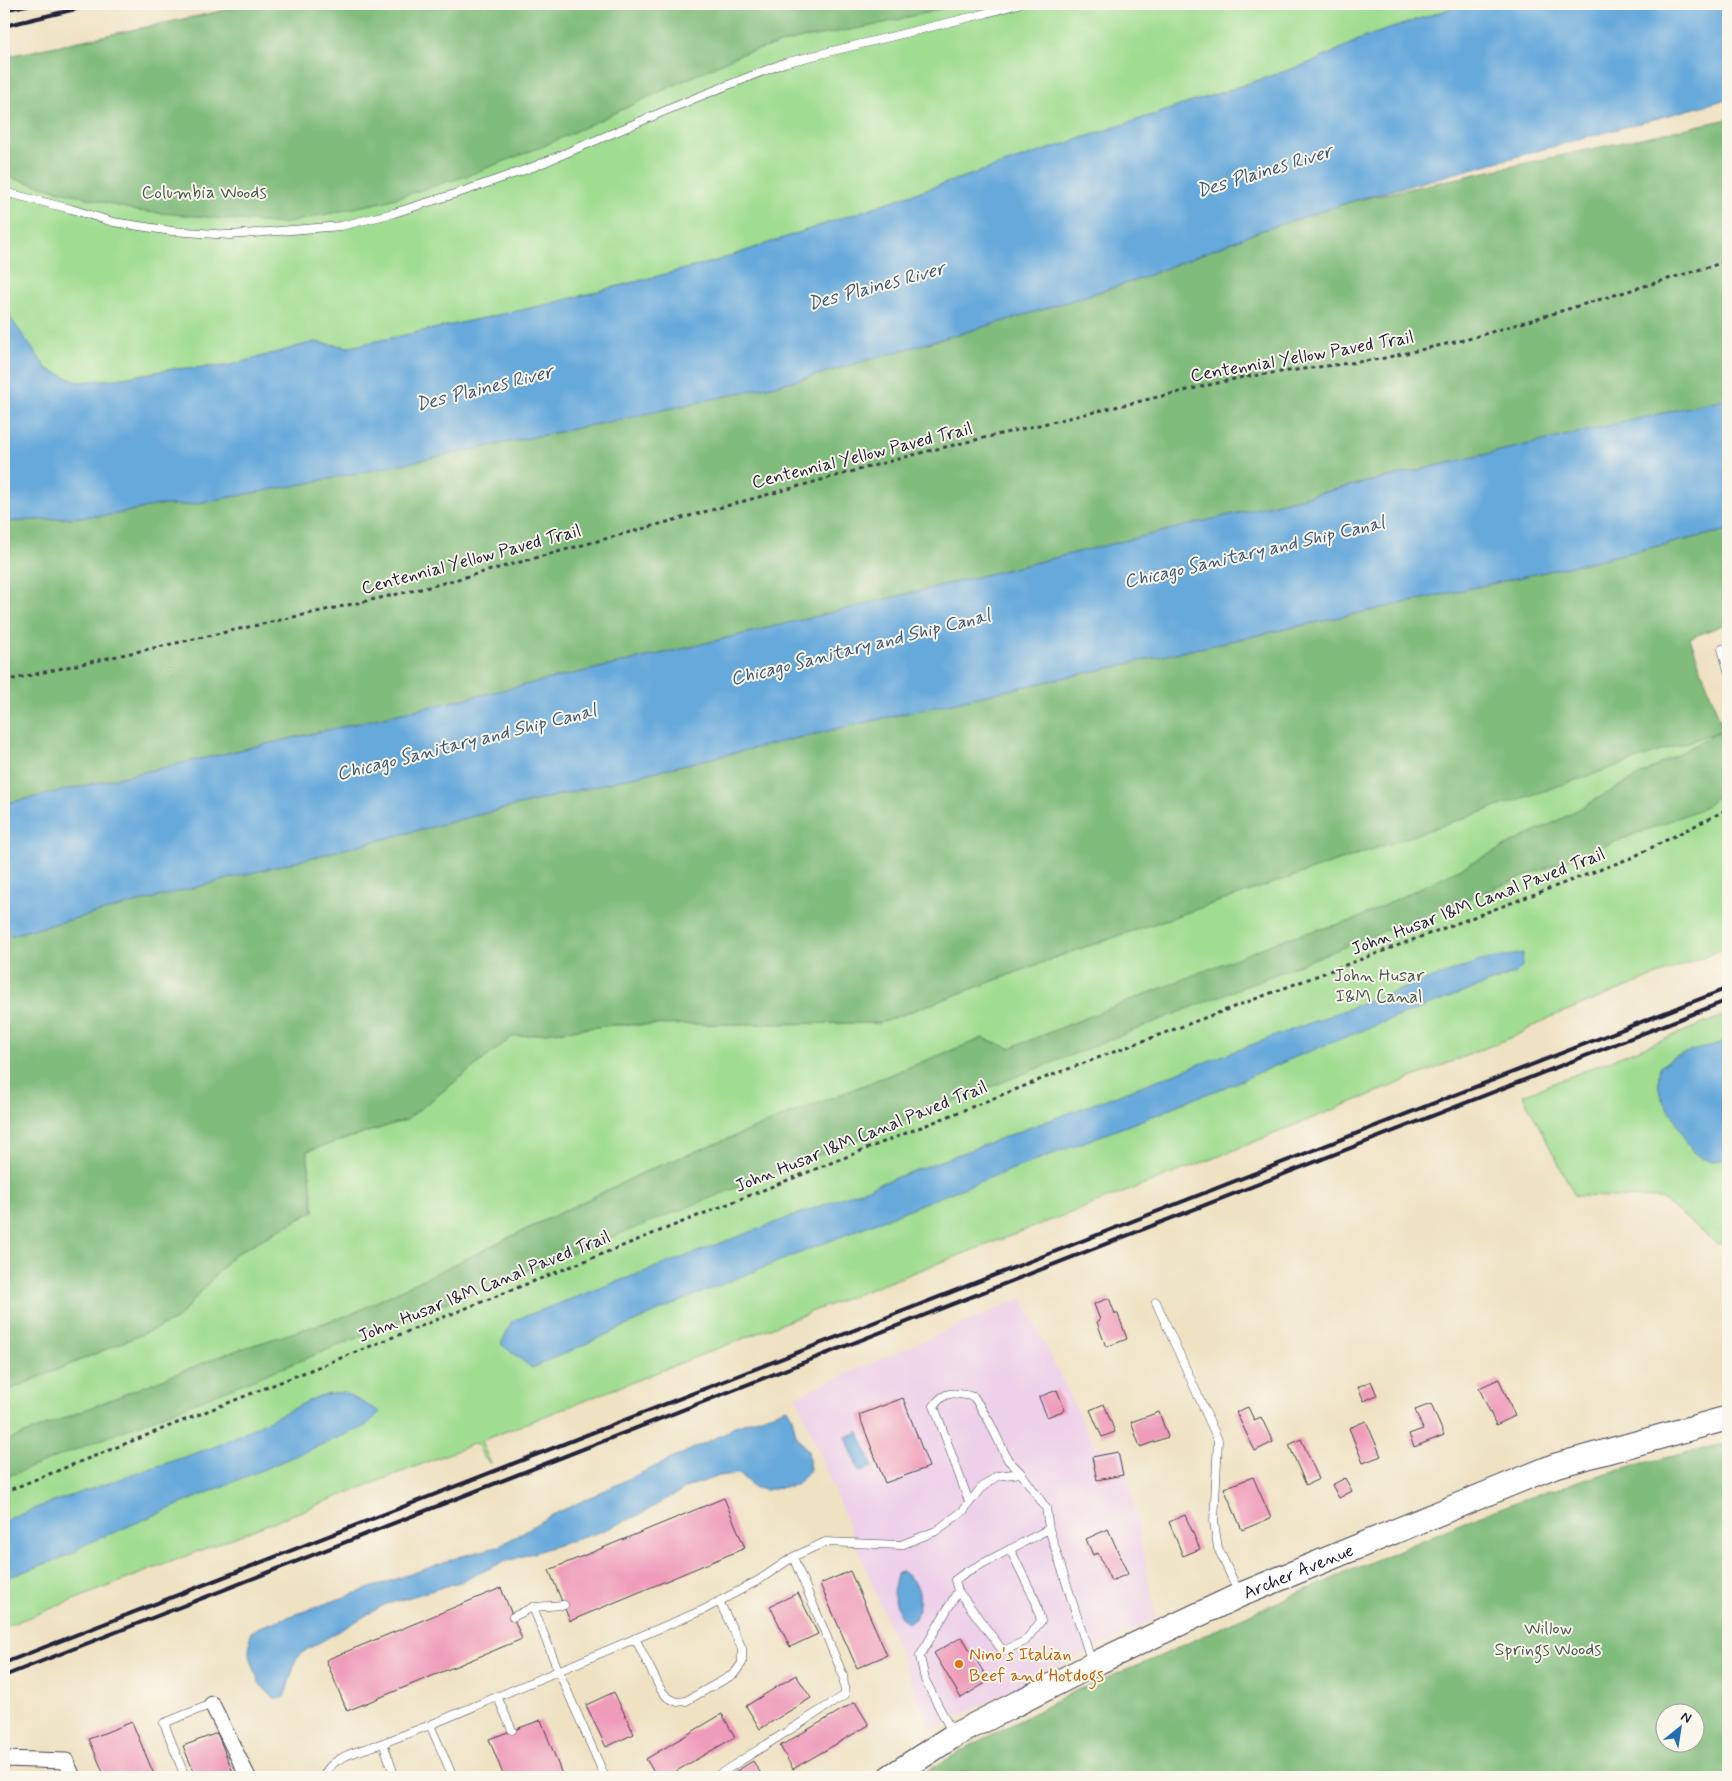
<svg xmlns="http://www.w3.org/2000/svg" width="1732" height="1781" viewBox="0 0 1732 1781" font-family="Mynerve,sans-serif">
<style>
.built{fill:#edd0e9}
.green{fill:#a0dd91;stroke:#618066;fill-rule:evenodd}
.forest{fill:#80bc7b;stroke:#516f5b;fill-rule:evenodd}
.water{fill:#66a9db;stroke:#44668b}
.building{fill:#ef9bba}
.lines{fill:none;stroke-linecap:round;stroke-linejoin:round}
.lane-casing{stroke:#413f4f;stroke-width:9}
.street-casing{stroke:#413f4f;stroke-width:17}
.primary-casing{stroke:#413f4f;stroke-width:26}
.path{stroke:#413f4f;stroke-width:3;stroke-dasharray:4 4;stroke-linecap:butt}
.lane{stroke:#fff;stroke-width:8}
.street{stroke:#fff;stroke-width:15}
.primary{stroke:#fff;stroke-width:24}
.rail{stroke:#22223b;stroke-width:4}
.food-dot{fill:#e8710a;stroke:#fbf7ec;stroke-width:2}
.labels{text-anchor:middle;stroke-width:4;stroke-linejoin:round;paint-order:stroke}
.park-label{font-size:18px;fill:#485a55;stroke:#fbf7ec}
.street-label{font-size:18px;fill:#22223b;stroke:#fbf7ec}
.food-label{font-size:18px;fill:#c56008;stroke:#fbf7ec;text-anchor:start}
.water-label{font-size:19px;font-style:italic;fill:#3d587b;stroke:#fbf7ec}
</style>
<rect width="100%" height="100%" fill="#fbf7ec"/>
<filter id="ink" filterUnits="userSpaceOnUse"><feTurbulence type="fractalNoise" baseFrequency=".02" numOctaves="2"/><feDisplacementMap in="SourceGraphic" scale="10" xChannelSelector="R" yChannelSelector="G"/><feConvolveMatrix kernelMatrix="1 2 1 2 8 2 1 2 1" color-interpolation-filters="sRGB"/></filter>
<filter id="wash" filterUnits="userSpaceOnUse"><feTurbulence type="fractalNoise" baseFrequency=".0096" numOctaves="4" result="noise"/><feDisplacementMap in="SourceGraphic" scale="20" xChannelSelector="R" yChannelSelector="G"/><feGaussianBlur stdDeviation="1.12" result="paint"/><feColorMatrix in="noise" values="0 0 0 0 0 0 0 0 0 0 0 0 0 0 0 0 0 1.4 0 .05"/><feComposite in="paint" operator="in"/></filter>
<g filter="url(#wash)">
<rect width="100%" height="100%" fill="#efe2c3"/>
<path class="built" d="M1022,1298l73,149 28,3 33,168 -225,112 -135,-334z"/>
<path class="green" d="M246,4h1218l-99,33 -50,24 -44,15 -358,118 -197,67 -167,43 -200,43 -35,-5 -87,24 -55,3 -55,10 -39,3 -31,-13 -43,-60v-252l213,-45z
M1723,729l5,18v200l-177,70 -36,19 -298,121 -370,141 -366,143 10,23 -6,-5 -9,-16 -472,184v-235l172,-72 57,-65 81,-44 -7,-60 99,-31 106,-83 101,-12 267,-2 188,-70zM983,1038l14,5 -506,203 158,-76z
M1728,1014v227l-11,3 -56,-46 -86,-2 -52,-101z"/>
<path class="forest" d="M246,4h717l-96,23 -64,11 -62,16 -197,92 -78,30 -80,25 -104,23 -145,-13 -133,-35v-119l213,-45z
M1728,119v279l-404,94 -642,157 -678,155v-282l108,-7 46,-10h28l112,-20 334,-68 170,-38 216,-62 116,-36 123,-49 96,-31z
M1728,530v93l-38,15 33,91 5,-2v58l-22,22 -274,105 -1428,566v-36l224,-89 121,-38 300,-145 334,-132 27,10 277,-110 67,-18 203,-99 163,-90 -652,222 -188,70 -267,2 -101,12 -106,83 -99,31 7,60 -81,44 -57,65 -172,72v-455c247,-64 494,-129 742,-187 327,-77 656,-144 982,-220z
M1728,1443v334h-811l53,-31 110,-57 78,-32 94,-44 217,-93 55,-21 73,-23 38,-11zM1664,1714h30v30h-30z"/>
<path class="water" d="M1464,4h264v95l-375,102 -96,31 -123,49 -116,36 -216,62 -170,38 -334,68 -112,20h-28l-46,10 -108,7v-213l43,60 31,13 39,-3 55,-10 55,-3 87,-24 35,5 200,-43 167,-43 196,-67 359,-118 44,-15 50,-24z
M1728,398v132c-326,76 -655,143 -982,220 -248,58 -495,123 -742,187v-133l678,-155 642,-157z
M1523,953l-1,13 -6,7c-94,35 -189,69 -281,110 -25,11 -50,17 -74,30l-219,83 -254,102 -156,70 -31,-24 11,-23 854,-319 114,-41z
M1728,1039v33l-4,6 4,20v59c-4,3 -8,3 -14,4 -24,0 -31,-27 -40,-44 -4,-7 -12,-15 -14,-23 -2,-9 -2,-18 0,-27l13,-10 17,-6 23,-5z
M343,1392l37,20 -14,14 -282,119 -12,9 -68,25v-58l37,-15 175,-60 103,-50z
M787,1408l5,9 4,18 12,16 2,19 -14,15 -30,5 -11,-2 -16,-14 -20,2 -29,10 -53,30 -37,16 -99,31 -38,18 -79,24 -81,47 -7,8 -12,38h-11l-14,-15 -10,-30 1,-20 9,-6 203,-71 38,-10 46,-28 180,-85 6,-6z
M859,1432l14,35 -14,5 -13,-35z
M902,1571c4,4 9,7 12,11 9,10 5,27 1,37l-8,4 -7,-7 -7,-23 4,-19z"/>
<g id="blocks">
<path class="building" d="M1109,1298l6,16h3l9,25 -21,8 -9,-25 3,-2 -6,-16z
M1499,1379l16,37 -19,9 -17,-37z
M1371,1381l6,14 -13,6 -6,-14z
M1057,1390l8,20 -18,7 -8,-20z
M903,1398l26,69 -44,16 -26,-68z
M1104,1404l11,28 -13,5 -12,-27z
M1431,1404l13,31 -30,12 -5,-13 14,-5 -8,-19z
M1248,1407l6,13 7,-3 12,25 -18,9 -19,-39z
M1159,1412l9,25 -28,10 -9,-25z
M1366,1421l15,35 -18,7 -14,-35z
M1301,1439l18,40 -13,6 -17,-40z
M1118,1452l5,23 -26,5 -5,-23z
M1253,1477l18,41 -29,12 -18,-42z
M1345,1478l7,13 -13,7 -7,-13z
M724,1498l21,50 -175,73 -21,-51z
M1185,1515l15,34 -17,7 -14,-34z
M1108,1529l20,45 -17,7 -13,-28 -5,2 -7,-16z
M850,1571l37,84 -30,13 -37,-84z
M501,1588l21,51 -175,72 -21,-51z
M798,1593l20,41 -28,13 -20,-41z
M962,1637l27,44 -28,17 -27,-45z
M796,1675l15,23 -51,31 -14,-23z
M614,1692l20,42 -28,13 -20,-42z
M855,1702l14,23 -76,44 -13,-23z
M722,1714l13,23 -69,40h-9l-11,-18z
M541,1720l22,57h-59l-15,-38z
M132,1722l23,55h-50l-16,-38z
M217,1733l18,44h-39l-13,-31z
M753,1761l10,16h-36z"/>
</g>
</g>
<g filter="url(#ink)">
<use href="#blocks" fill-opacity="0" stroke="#413f4f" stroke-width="1"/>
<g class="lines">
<g class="lane-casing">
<path id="lane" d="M4,192l67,17 42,13 59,9 58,4 111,-9 53,-13 70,-22 69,-24 160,-68 91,-36 203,-50 31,-9
M1728,647l-6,2 6,21
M1156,1302l62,138 -4,82 4,26 21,45
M969,1502l-35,-96c11,-17 23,-13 40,-9l15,24 19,39 13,13
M1010,1549l26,53 5,19 -16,20 -22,10 -45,-60 -3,-11 11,-8 83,-43
M533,1607l25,63 47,107
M513,1617l20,-10 31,-2
M635,1638l26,52 6,7 10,5 9,-1 48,-27 8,-11v-15l-23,-47
M497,1696l15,34
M430,1725l23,52
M953,1734l-28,-54 -5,-24 38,-65
M185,1777l-21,-54 48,-19
M324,1777c5,-21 40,-27 59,-34
M395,1777l-12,-34 47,-18 273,-115 56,-30 34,-23 32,-15 76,3 35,-14 27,-20 17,-22 17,-13 24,-3 25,35 3,21 43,134
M715,1777l130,-82 -2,-20 -50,-118"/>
</g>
<g class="street-casing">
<path id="street" d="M212,1704l36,73
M4,1759l62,2 7,16"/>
</g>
<g class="primary-casing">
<g id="primary">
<path id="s1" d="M890,1777l63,-41 139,-71 148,-70 314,-129 174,-48"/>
</g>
</g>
<path class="path" d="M4,681l421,-93 499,-136 319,-75 137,-18 88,-20 260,-78
M4,1492l1043,-415 584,-219 97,-49"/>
<use href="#lane" class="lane"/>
<use href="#street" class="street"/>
<use href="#primary" class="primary"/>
<path class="rail" d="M4,10l27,-6
M4,26l93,-22
M4,1663l1724,-675
M4,1676l1724,-676"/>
</g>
</g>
<circle class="food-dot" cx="959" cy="1664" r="5"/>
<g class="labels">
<g class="park-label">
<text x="204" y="198">Columbia Woods</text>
<text x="1379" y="981">John Husar<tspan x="1379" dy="21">I&amp;M Canal</tspan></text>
<text x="1548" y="1634">Willow<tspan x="1548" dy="21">Springs Woods</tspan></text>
</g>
<g class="street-label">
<text transform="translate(1302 356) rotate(-10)" y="6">Centennial Yellow Paved Trail</text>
<text transform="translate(862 455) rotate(-14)" y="6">Centennial Yellow Paved Trail</text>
<text transform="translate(471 559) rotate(-15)" y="6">Centennial Yellow Paved Trail</text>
<text transform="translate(1478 901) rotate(-21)" y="6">John Husar I&amp;M Canal Paved Trail</text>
<text transform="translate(861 1136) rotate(-22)" y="6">John Husar I&amp;M Canal Paved Trail</text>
<text transform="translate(484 1286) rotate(-22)" y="6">John Husar I&amp;M Canal Paved Trail</text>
<text dy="6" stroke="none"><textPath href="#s1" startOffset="458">Archer Avenue</textPath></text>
</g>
<g class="food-label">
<text x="969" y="1660">Nino's Italian<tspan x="969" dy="21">Beef and Hotdogs</tspan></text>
</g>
<g class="water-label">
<text transform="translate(1264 170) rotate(-17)" y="7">Des Plaines River</text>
<text transform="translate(876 285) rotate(-15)" y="7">Des Plaines River</text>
<text transform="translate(484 387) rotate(-14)" y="7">Des Plaines River</text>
<text transform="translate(1254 551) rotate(-13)" y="7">Chicago Sanitary and Ship Canal</text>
<text transform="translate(860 646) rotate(-14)" y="7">Chicago Sanitary and Ship Canal</text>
<text transform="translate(466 741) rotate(-14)" y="7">Chicago Sanitary and Ship Canal</text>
</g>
</g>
<rect width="1732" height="1781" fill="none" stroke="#fbf7ec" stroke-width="20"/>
<g transform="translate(1680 1728) rotate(30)"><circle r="24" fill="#fbf7ec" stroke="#a4a2a5"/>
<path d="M0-4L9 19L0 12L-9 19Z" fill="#1f6fb2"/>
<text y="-8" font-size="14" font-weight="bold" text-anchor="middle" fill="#22223b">N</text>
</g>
</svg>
